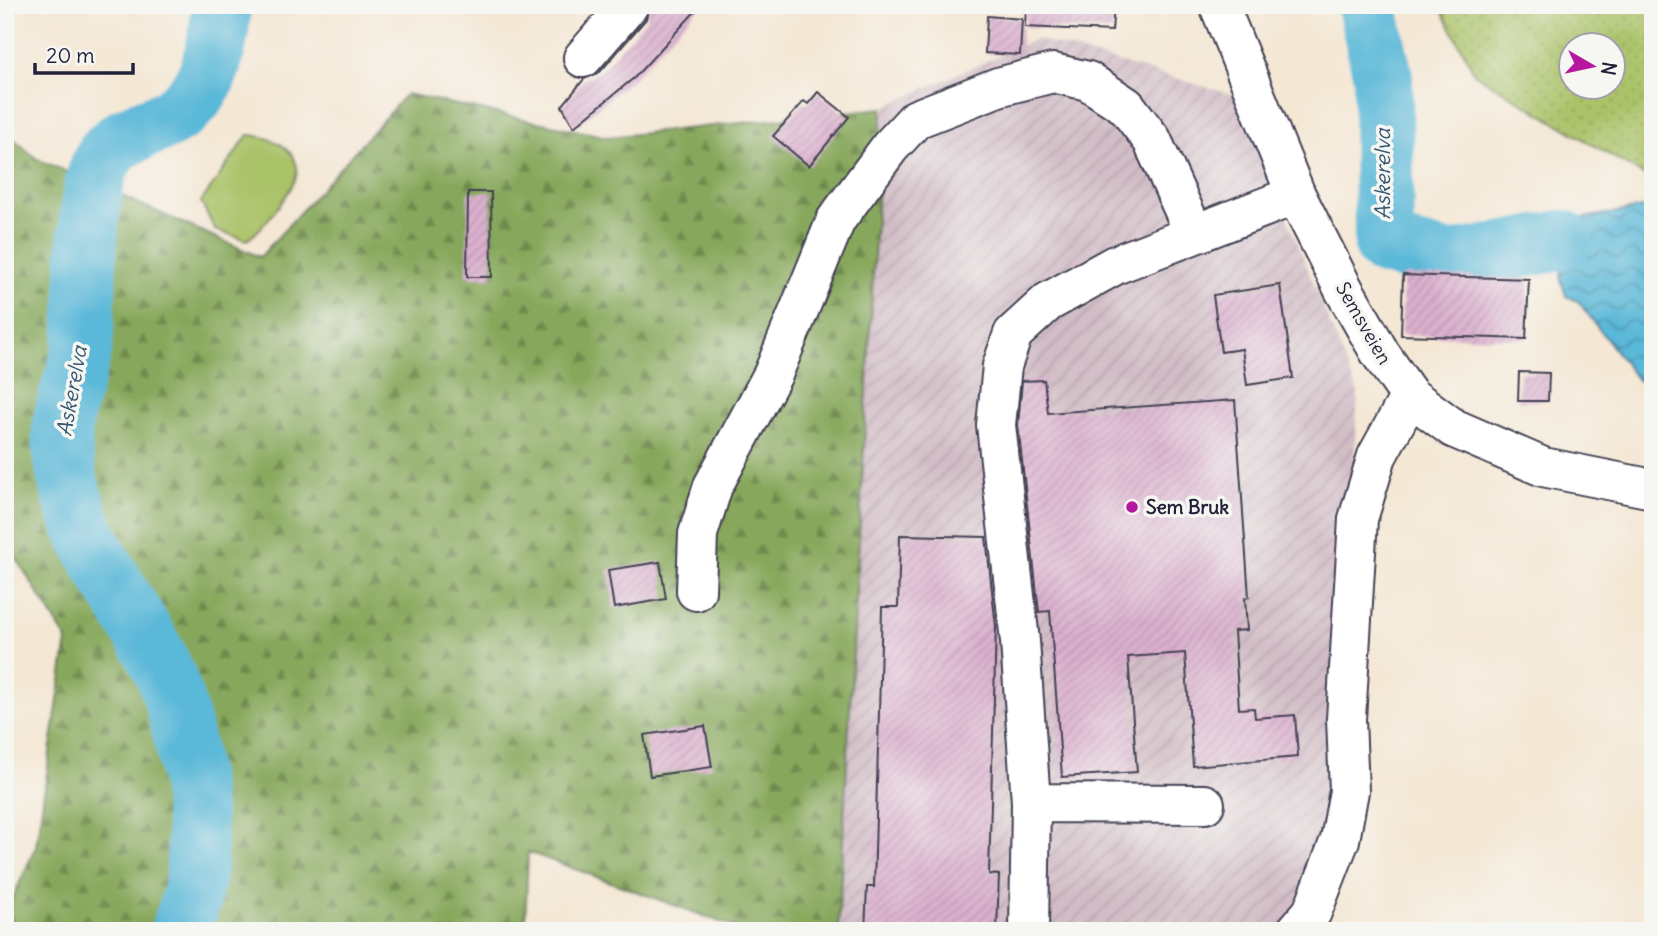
<svg xmlns="http://www.w3.org/2000/svg" width="1658" height="936" viewBox="0 0 1658 936" font-family="Delius,sans-serif">
<style>
.industrial{fill:url(#industrial-furrows)}
.grass{fill:url(#grass-dots);stroke:#667252;stroke-width:2;fill-rule:evenodd}
.forest{fill:url(#forest-firs);stroke:#54654c;stroke-width:2}
.pitch{fill:#aac268;stroke:#667252;stroke-width:2}
.water{fill:url(#water-waves);stroke:#3e6d8a;stroke-width:2}
.lines{fill:none;stroke-linecap:round;stroke-linejoin:round}
.river{stroke:#5ab8d8;stroke-width:60}
.building{fill:url(#building-hatch)}
.minor-casing{stroke:#424052;stroke-width:42}
.major-casing{stroke:#424052;stroke-width:42}
.minor{stroke:#fff;stroke-width:38}
.major{stroke:#fff;stroke-width:38}
.poi-dot{fill:#b5179e;stroke:#f6f6f2;stroke-width:2.5}
.labels{text-anchor:middle;stroke-width:7;stroke-linejoin:round;paint-order:stroke}
.street-label{font-size:19px;fill:#22223b;stroke:#f6f6f2}
.poi-label{font-size:19px;font-weight:bold;fill:#22223b;stroke:#f6f6f2;text-anchor:start}
.water-label{font-size:21px;font-style:italic;fill:#365672;stroke:#f6f6f2}
</style>
<defs>
<pattern id="industrial-furrows" width="10" height="10" patternUnits="userSpaceOnUse" patternTransform="scale(1.75)"><rect width="10" height="10" fill="#d2bdc6"/><path d="M-1 1l2-2M0 10L10 0M9 11l2-2" fill="none" stroke="#b4a2ab"/></pattern>
<pattern id="grass-dots" width="8" height="8" patternUnits="userSpaceOnUse" patternTransform="scale(1.75)"><rect width="8" height="8" fill="#aac268"/><path d="M2 2h.1M6 6h.1" fill="none" stroke="#92a65b" stroke-width="1.8" stroke-linecap="round"/></pattern>
<pattern id="forest-firs" width="22" height="20" patternUnits="userSpaceOnUse" patternTransform="scale(1.75)"><rect width="22" height="20" fill="#87a85c"/><path d="M5 1l3.5 6h-7zM16 11l3.5 6h-7z" fill="#6e884d"/></pattern>
<pattern id="water-waves" width="16" height="10" patternUnits="userSpaceOnUse" patternTransform="scale(1.75)"><rect width="16" height="10" fill="#5ab8d8"/><path d="M0 5q4-4 8 0t8 0" fill="none" stroke="#4a95b0"/></pattern>
<pattern id="building-hatch" width="6" height="6" patternUnits="userSpaceOnUse" patternTransform="scale(1.75)"><rect width="6" height="6" fill="#dbb0ce"/><path d="M-1 1l2-2M0 6l6-6M5 7l2-2" fill="none" stroke="#bc97b2"/></pattern>
</defs>
<rect width="100%" height="100%" fill="#f6f6f2"/>
<filter id="ink" filterUnits="userSpaceOnUse"><feTurbulence type="fractalNoise" baseFrequency=".0143" numOctaves="2"/><feDisplacementMap in="SourceGraphic" scale="14" xChannelSelector="R" yChannelSelector="G"/><feConvolveMatrix kernelMatrix="1 2 1 2 8 2 1 2 1" color-interpolation-filters="sRGB"/></filter>
<filter id="wash" filterUnits="userSpaceOnUse"><feTurbulence type="fractalNoise" baseFrequency=".00686" numOctaves="4" result="noise"/><feDisplacementMap in="SourceGraphic" scale="28" xChannelSelector="R" yChannelSelector="G"/><feGaussianBlur stdDeviation="1.57" result="paint"/><feColorMatrix in="noise" values="0 0 0 0 0 0 0 0 0 0 0 0 0 0 0 0 0 1.4 0 .05"/><feComposite in="paint" operator="in"/></filter>
<g filter="url(#wash)">
<rect width="100%" height="100%" fill="#f4e7d4"/>
<path class="industrial" d="M1036,39l202,57 120,297 -26,444 -51,94h-443l44,-823z"/>
<path class="grass" d="M1439,5h208l6,3v173l-178,-107zM1570,46h42v42h-42z"/>
<path class="forest" d="M406,94l202,43 274,-29 -44,823h-93l-217,-79 -3,79h-520v-15l31,-70 31,-206 -62,-100v-228l9,-173 23,20 223,98z"/>
<path class="pitch" d="M248,135c20,1 48,11 49,35 1,16 -37,62 -50,70l-32,-10 -14,-28z"/>
<path class="water" d="M1653,206v181l-16,-7 -59,-79 -12,-5 -5,-16 5,-59z"/>
<g class="lines">
<path class="river" d="M1367,5l16,72 1,168 66,17 113,-22
M180,931c7,-16 12,-35 15,-51 8,-54 -12,-175 -38,-223 -38,-70 -90,-131 -95,-215 -2,-32 14,-62 20,-93 9,-49 -4,-168 29,-201 13,-13 36,-20 52,-27 47,-21 54,-70 59,-116"/>
</g>
<g id="blocks">
<path class="building" d="M650,5h51l-66,72 -61,50 -12,-21 22,-27 16,-7 46,-53z
M1026,5h88l-2,26 -87,-4z
M987,16l35,3 -2,36 -35,-2z
M818,92l31,25 -40,49 -36,-30 31,-35 4,3z
M468,192h23l1,85h-25z
M1403,275l126,4 -3,60 -125,-4z
M1280,285l13,93 -46,7 -5,-36 -21,3 -8,-57z
M1519,372l30,1 -1,28h-30z
M1044,380l4,33 187,-13 14,197 -4,1 2,32 -13,1 5,78 15,-1 1,10 40,-3 3,42 -105,9 -8,-113 -57,4 9,115 -75,5 -12,-166 -11,1 -21,-187 4,-44z
M900,535l86,2 10,90 -7,247 10,1 -2,56h-132l2,-44h7l8,-280h16z
M660,562l6,37 -52,9 -6,-38z
M705,726l7,41 -62,9 -6,-41z"/>
</g>
</g>
<g filter="url(#ink)">
<use href="#blocks" fill-opacity="0" stroke="#424052" stroke-width="2"/>
<g class="lines">
<g class="minor-casing">
<path id="minor" d="M583,58l46,-53
M696,591l2,-57 15,-48 60,-112 63,-154 54,-73 26,-28 82,-32 55,-14 35,8 38,25 26,34 42,93
M1031,803l174,1
M1029,931l2,-128 -11,-162 -24,-216 6,-59 11,-32 35,-32 67,-37 181,-70
M1296,931l16,-19 28,-72 9,-49 -3,-72 12,-200 19,-63 33,-60"/>
</g>
<g class="major-casing">
<path id="major" d="M1219,5l77,190 47,93 37,65 30,43 43,32 90,39 110,22"/>
</g>
<use href="#minor" class="minor"/>
<use href="#major" class="major"/>
</g>
</g>
<circle class="poi-dot" cx="1132" cy="507" r="7"/>
<g class="labels">
<g class="street-label">
<text transform="translate(1364 323) rotate(60)" y="7">Semsveien</text>
</g>
<g class="poi-label">
<text x="1146" y="514">Sem Bruk</text>
</g>
<g class="water-label">
<text transform="translate(1383 174) rotate(-90)" y="7">Askerelva</text>
<text transform="translate(72 391) rotate(-80)" y="7">Askerelva</text>
</g>
</g>
<rect width="1658" height="936" fill="none" stroke="#f6f6f2" stroke-width="28"/>
<g transform="translate(1592 66) rotate(99)"><circle r="33" fill="#f6f6f2" stroke="#a1a1a9" stroke-width="2"/>
<path d="M0-5L12 26L0 18L-12 26Z" fill="#b5179e"/>
<text y="-10" font-size="19" font-weight="bold" text-anchor="middle" fill="#22223b">N</text>
</g>
<path d="M35 63v10h98v-10" fill="none" stroke="#22223b" stroke-width="3.5"/>
<text x="46" y="63" font-size="21" fill="#22223b" stroke="#f6f6f2" stroke-width="5" paint-order="stroke">20 m</text>
</svg>
